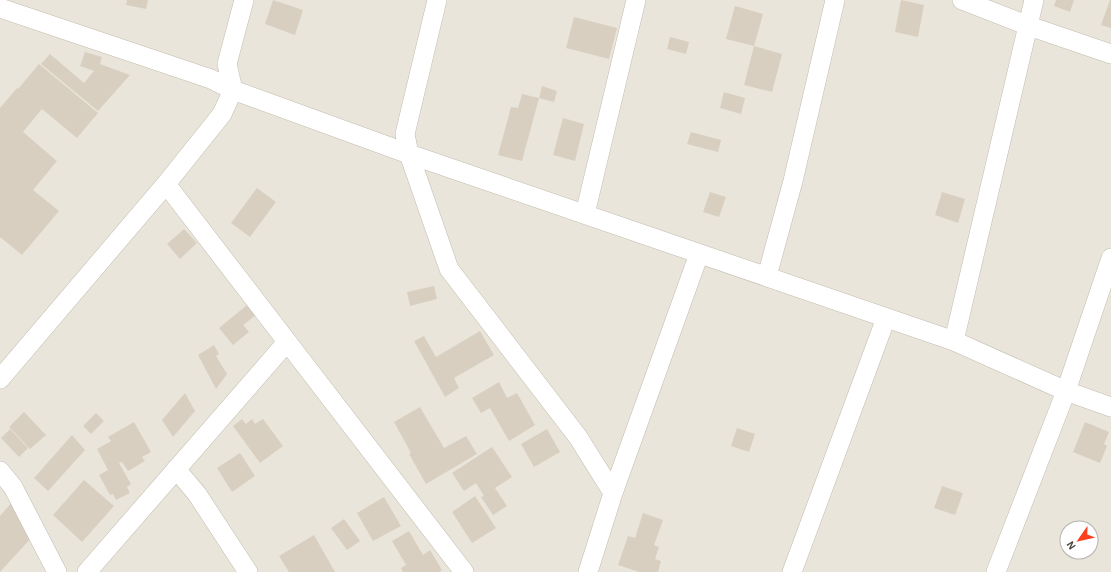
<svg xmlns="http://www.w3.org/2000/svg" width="1111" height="572" viewBox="0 0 1111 572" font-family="'Alegreya Sans',sans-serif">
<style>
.residential{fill:#eae5da;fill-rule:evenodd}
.building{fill:#d8cfc1}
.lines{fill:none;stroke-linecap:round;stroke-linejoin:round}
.street-casing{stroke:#c2bbae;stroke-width:20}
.street{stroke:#fff;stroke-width:19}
</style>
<rect width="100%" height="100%" fill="#f6f3ec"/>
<path class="residential" d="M0,0h1111v572h-1111zM1067,528h24v24h-24z"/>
<path class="building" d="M127,0h21l-2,9 -20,-4z
M273,0l30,10 -8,25 -30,-11z
M901,0l23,5 -6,32 -23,-5z
M1056,0h18l-4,12 -16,-6z
M1110,0h1v28l-10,-3z
M735,6l28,8 -9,32 -28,-7z
M574,17l43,11 -8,31 -43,-11z
M670,37l19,5 -3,12 -19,-5z
M754,46l28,8 -10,38 -28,-7z
M85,52l17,5 -2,7 30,11 -32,36 -57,-47 9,-10 34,29 10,-12 -14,-5z
M39,64l59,49 -21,25 -59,-49z
M542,86l15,5 -3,11 -15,-4z
M17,88l25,21 -19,23 34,29 -24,29 26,21 -37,44 -22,-18v-129z
M724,92l21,6 -4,16 -21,-6z
M522,94l17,4 -17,63 -24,-6 13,-48 7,1z
M563,118l21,6 -9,37 -22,-6z
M691,132l30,8 -3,12 -31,-8z
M257,188l19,14 -26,35 -19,-14z
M710,192l16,5 -7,20 -16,-5z
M942,192l23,7 -7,24 -23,-8z
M184,229l13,14 -17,16 -13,-15z
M434,286l3,13 -27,7 -3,-14z
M247,305l9,10 -13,10 6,7 -16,13 -14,-17z
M480,331l14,24 -40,23 5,10 -14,9 -31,-56 10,-5 12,21z
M214,345l5,9 -3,2 11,18 -11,15 -18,-34z
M499,382l8,16 10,-5 18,32 -26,16 -19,-33 -9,5 -9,-15z
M185,393l10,18 -22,26 -11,-17z
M420,407l24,41 22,-12 11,18 -51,30 -17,-30 2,-1 -17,-31z
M24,412l22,23 -16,14 -21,-22z
M96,413l8,8 -13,13 -8,-8z
M242,419l4,5 6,-5 3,5 8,-5 20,27 -23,17 -27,-37z
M134,422l17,30 -9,5 3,4 -17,10 -6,-9 -3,1 12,21 -4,3 3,6 -14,7 -3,-6 -3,1 -11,-20 9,-5 -11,-21 14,-8 -3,-4z
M1085,422l24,10 -5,12 3,2 -7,17 -27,-11z
M737,428l18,6 -6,18 -18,-6z
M10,429l18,19 -9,9 -18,-19z
M547,429l13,23 -26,15 -13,-23z
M72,435l13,15 -37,41 -14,-13z
M492,447l20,30 -17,11 12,18 -14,9 -12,-18 3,-1 -8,-13 -12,8 -12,-18z
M240,453l15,23 -23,16 -15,-24z
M84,480l30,26 -32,36 -29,-27z
M942,486l21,7 -8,22 -21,-7z
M475,496l21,32 -24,15 -20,-31z
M384,497l17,29 -28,15 -16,-28z
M13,501l20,35 -33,36v-56z
M643,513l20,7 -9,25 5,2 -4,12 6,2 -3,11h-19l-21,-7 10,-29 7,2z
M344,519l16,22 -13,9 -16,-22z
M409,531l14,24 7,-5 12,20 -2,2h-37l-2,-4 5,-3 -14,-24z
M314,535l21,37h-46l-10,-16z"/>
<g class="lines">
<g class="street-casing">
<path id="street" d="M437,0l-32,134 4,20 40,115 129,168 35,56
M962,0l67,26 82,28
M0,8l211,71 22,11 176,64 545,187 112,50 45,16
M166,184l298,388
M585,214l51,-214
M767,276l26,-95 42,-181
M954,341l80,-341
M0,379l166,-195 56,-70 11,-24 -6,-26 17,-64
M176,469l21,25 51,78
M0,471l13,16 44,85
M87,572l200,-230
M588,572l25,-79 86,-239
M792,572l94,-254
M996,572l70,-181 45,-133"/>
</g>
<use href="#street" class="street"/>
</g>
<g transform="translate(1079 540) rotate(236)"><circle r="19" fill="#ffffff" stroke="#b7b4b0"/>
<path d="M0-3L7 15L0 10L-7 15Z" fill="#fc3f1d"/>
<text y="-6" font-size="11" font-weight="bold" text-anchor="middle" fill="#4b4439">N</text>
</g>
</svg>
